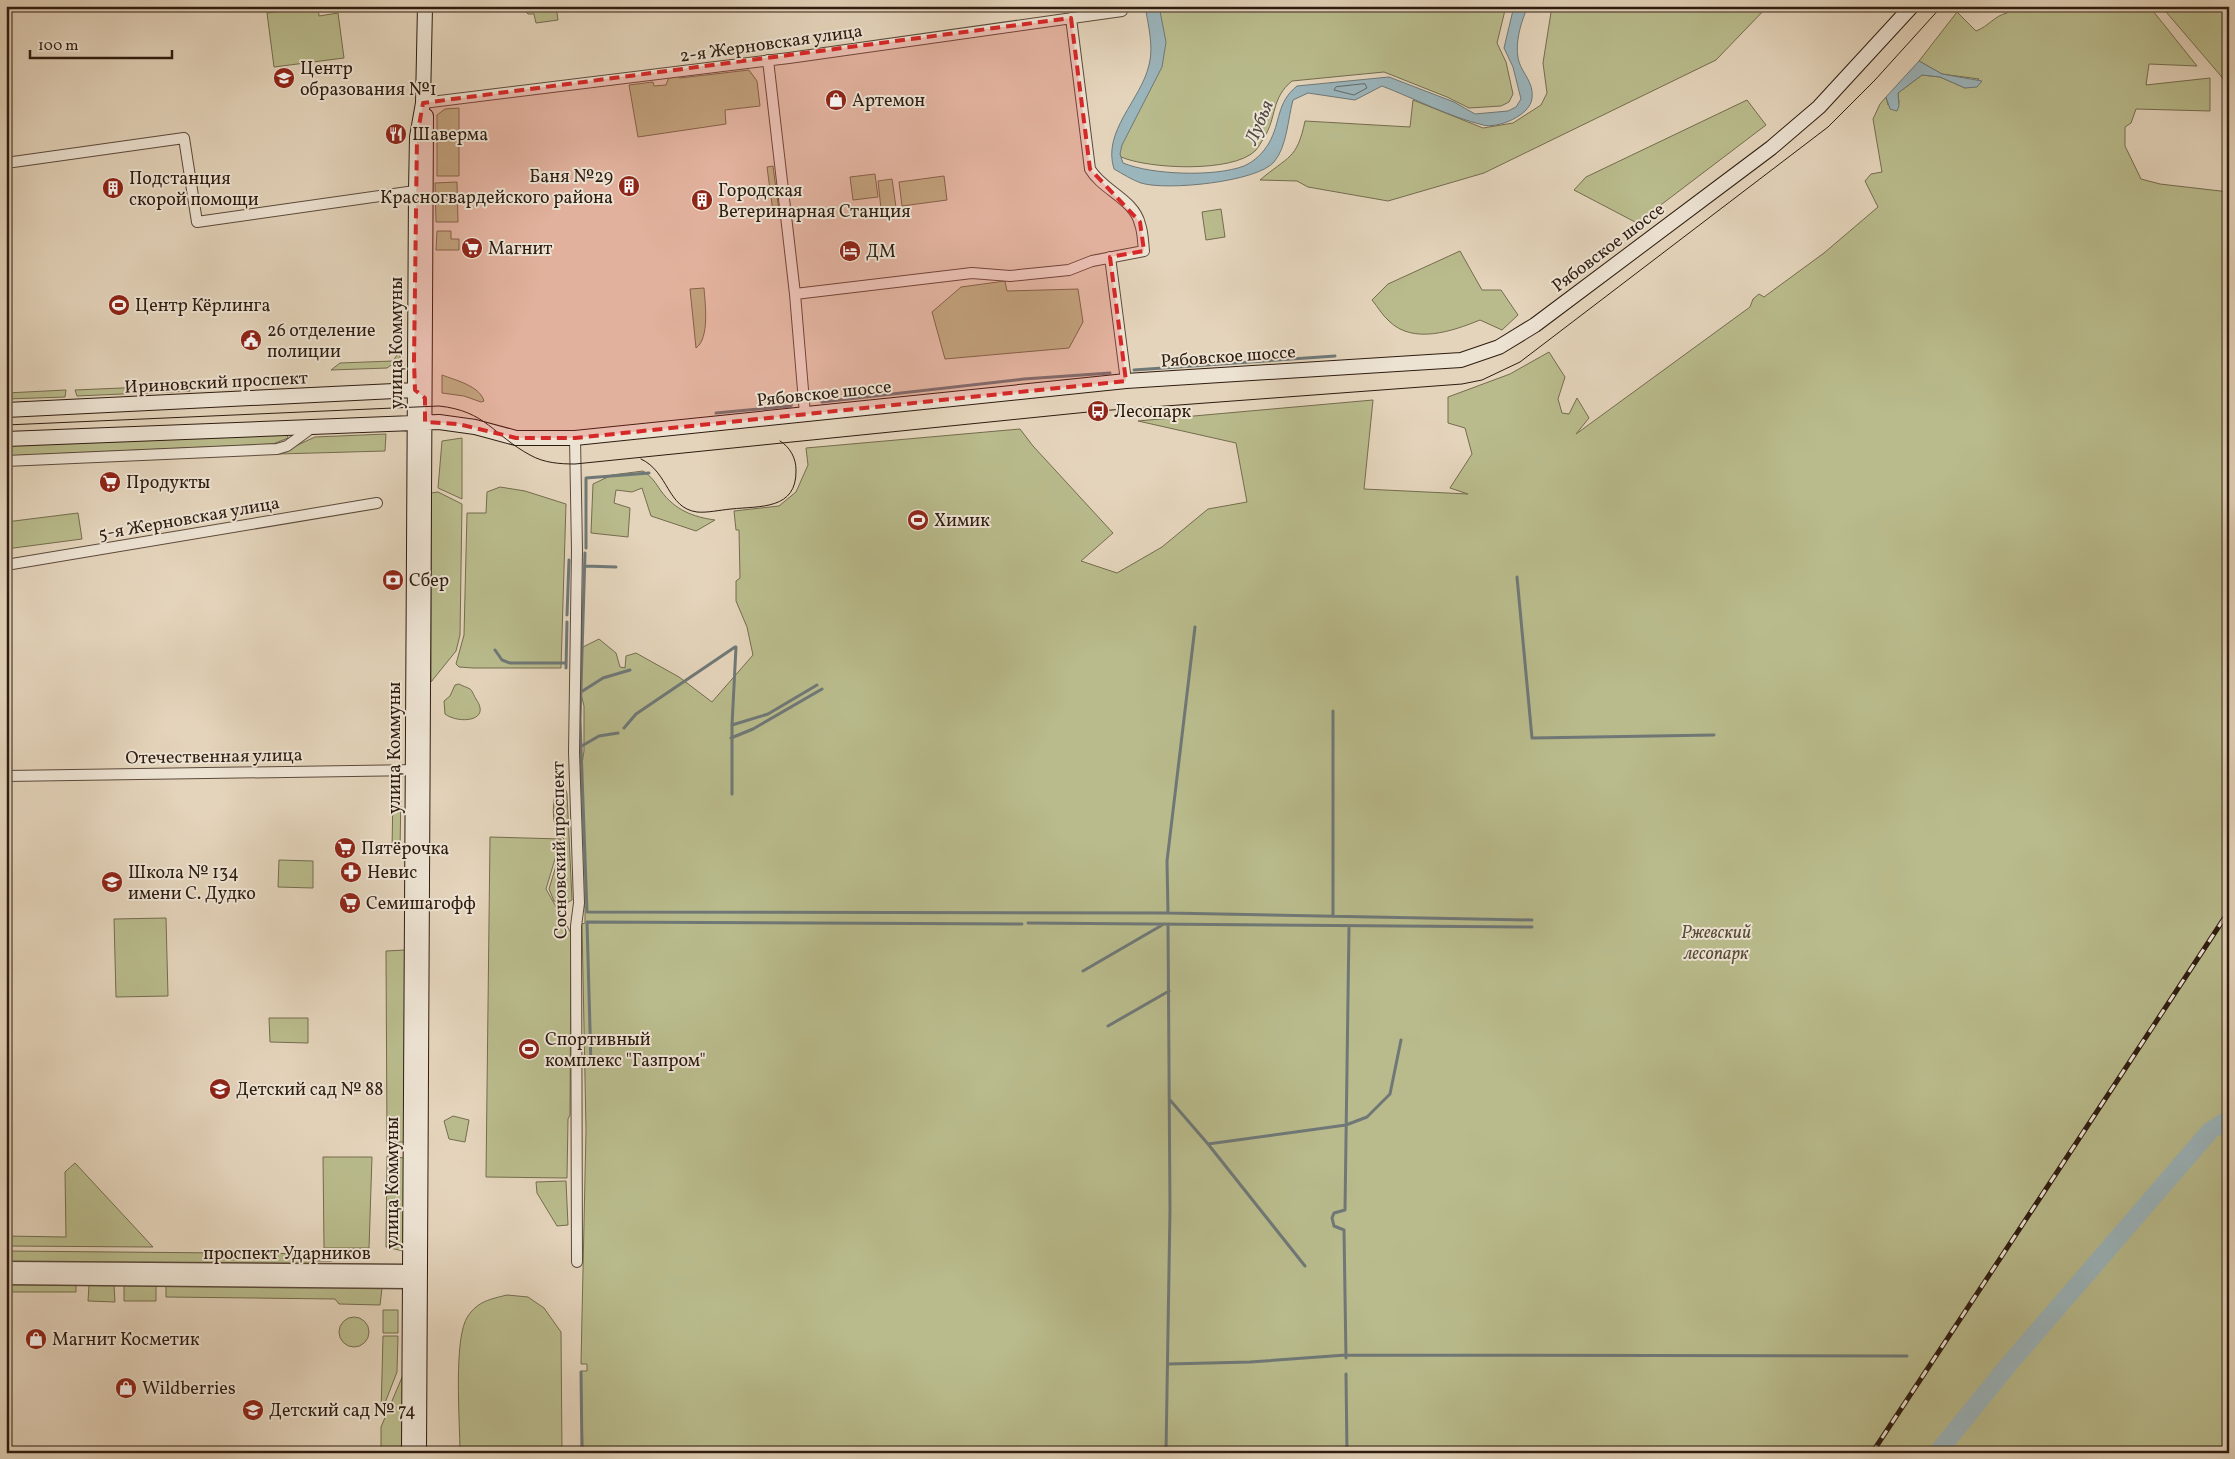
<svg xmlns="http://www.w3.org/2000/svg" width="2235" height="1459" viewBox="0 0 2235 1459" font-family="Vollkorn,serif">
<style>
.green{fill:#b9bb8c;stroke:#746c4e}
.water{fill:#9bb5bc;stroke:#6f7877}
.lines{fill:none;stroke-linecap:round;stroke-linejoin:round}
.shore{stroke:#646866;stroke-width:1}
.stream{stroke:#6f7877;stroke-width:3}
.river{stroke:#9bb5bc;stroke-width:18}
.minor-casing{stroke:#5c4a3b;stroke-width:12}
.tertiary-casing{stroke:#5c4a3b;stroke-width:15}
.secondary-casing{stroke:#2e1c10;stroke-width:16}
.minor{stroke:#ede3d3;stroke-width:10}
.tertiary{stroke:#ede3d3;stroke-width:12}
.secondary{stroke:#ede3d3;stroke-width:14}
.tram{stroke:#2e1c10;stroke-width:1}
.rail-casing{stroke:#2e1c10;stroke-width:5}
.rail{stroke:#ede3d3;stroke-width:3;stroke-dasharray:9;stroke-linecap:butt}
.marked{fill:#d62828;fill-opacity:0.2;stroke:#d62828;stroke-width:4;stroke-dasharray:10 6;stroke-linejoin:round}
.labels{text-anchor:middle;stroke-width:4;stroke-linejoin:round;paint-order:stroke}
.street-label{font-size:18px;fill:#2e1c10;stroke:#ede3d3}
.poi-label{font-size:18px;fill:#2e1c10;stroke:#ede3d3;text-anchor:start}
.park-label{font-size:18px;font-style:italic;fill:#584c35;stroke:#ede3d3}
.water-label{font-size:19px;font-style:italic;fill:#4f4a44;stroke:#ede3d3}
</style>
<rect width="100%" height="100%" fill="#e4d4bb"/>
<filter id="stains"><feTurbulence type="fractalNoise" baseFrequency=".004" numOctaves="4"/><feColorMatrix values="0 0 0 0 .2 0 0 0 0 .09 0 0 0 0 .02 0 0 0 .5 -.17"/></filter>
<radialGradient id="worn" r=".72"><stop offset=".6" stop-color="#630" stop-opacity="0"/><stop offset="1" stop-color="#630" stop-opacity=".3"/></radialGradient>
<path class="green" d="M520,6h36l2,14 -22,3 -2,-9h-6z
M1157,6h349l-9,37 9,19 7,32 -4,8 -8,4 -32,2 -22,-11 -63,-25 -92,9c-21,17 -15,36 -28,57 -3,4 -5,9 -9,13 -23,22 -106,18 -134,6l-4,-9 42,-86z
M1552,6h216l-52,54 -232,113 -96,28 -80,-14 -11,-6 -37,-1c28,-24 37,-20 45,-59l105,6 3,-27 70,28 30,-5 28,-18 6,-12 -4,-30z
M2007,6h142l48,60 -48,-2 -3,21 64,-7v33l-74,-2 -5,14 -6,4v19l16,33 19,5 69,8v1261h-1646l-2,-82h6v-7h-6l5,-234 -4,-206 3,-1v-15l-5,-14 -1,-111 5,-32v-45l-6,-24 5,-35 16,-8 17,14 4,14 5,1 1,-12 10,-3 43,24 33,25 41,-47 -6,-28 -11,-26v-20l4,-3 -1,-48h-3l-2,-19 45,-5 17,-14 12,-27 -2,-17 214,-19 13,17 80,87 -32,28 36,12 45,-26 46,-38 39,-7 -11,-59 -98,-22 235,-21 -9,89 104,5 -18,-6 22,-34 -7,-26 -17,-5v-26l62,-23 39,-22 16,25 -7,22 4,14 7,1 8,-16 12,20 -13,16 174,-127 3,-8 6,-5 5,3 60,-44 54,-46 -13,-26 6,-7 11,-2 -9,-53 7,-15 6,-7 2,8 11,-2 -1,-10 24,-18 18,2 25,11 14,-9 -37,-5 -23,-13 38,-49 19,19c13,-5 18,-15 31,-18z
M2161,6h68v83l-8,-13z
M318,7l1,9 19,-3 6,45 -70,9 -7,-54z
M749,70l8,11 3,25 -35,4 1,14 -88,13 -9,-52 24,-3 1,4 12,-1 3,-8 8,-1 3,2z
M1747,100l19,25 -129,98 -63,-33 12,-13z
M459,108v68h-22v-61l8,-6z
M773,166l6,45 -6,1 -6,-45z
M875,174l3,23 -25,3 -3,-23z
M944,176l3,24 -45,6 -3,-24z
M892,179l4,28 -15,2 -3,-28z
M457,182l1,40h-22l-1,-39z
M1221,209l4,28 -19,3 -4,-28z
M437,231h14v8h8v11h-23z
M1460,251l22,39h19l17,25 -16,15 -22,-10c-27,11 -67,25 -91,1 -7,-6 -11,-14 -17,-21l16,-16z
M1005,281l2,10 71,-2 5,33 -14,26 -124,11 -13,-47 29,-25z
M704,288c1,15 6,50 -8,60l-6,-59z
M402,309l-2,50 -13,9 -56,2 9,-7 53,-2 4,-6v-42z
M442,375c13,5 38,11 42,26l-3,1 -17,-6 -22,-3z
M191,385l-1,6 -113,5 -2,-6z
M66,390l-1,7 -59,2v-6z
M287,434l1,4 -15,6 -267,12v-11z
M386,434l-1,17 -107,3 37,-17z
M462,438v61l-24,-11 4,-47z
M643,471c9,6 12,11 18,20 14,19 32,26 54,29l-19,11 -45,-15 -9,-28 -10,4 -16,-2 -2,13 16,5 -2,29 -37,-4 2,-49 19,-9z
M500,487l25,4 41,13 -5,164h-88l-14,-1 -3,-3 8,-29 3,-122h19l1,-21z
M438,492l24,12 -2,131 -4,16 -25,31v-189z
M78,513l4,26 -76,10v-27z
M459,684c3,2 8,3 11,5 2,1 4,7 6,10 16,23 -18,25 -31,15l-1,-13 6,-5 5,-11z
M564,784l3,10 5,106 -7,4 -11,-3 -5,-12 15,-50c-15,-12 -11,-38 -7,-54z
M393,791h8l-1,59h-8z
M490,837l71,2 -15,50 25,44 -1,182 -2,4 -1,59 -81,-1z
M279,860l34,1v27l-35,-1z
M166,918l2,78 -52,1 -2,-78z
M405,950v192h-18l-1,-191z
M269,1018h39v25l-38,-1z
M453,1116l16,4 -4,22 -16,-3 -5,-18z
M387,1156l17,2 -1,93 -17,-4z
M323,1157h49l-3,91h-45z
M75,1163l78,84 -147,-1v-10l60,1 -1,-65z
M566,1181l2,44 -11,1 -20,-33 -1,-11z
M6,1251l326,3v7h-21v6l-305,-3z
M6,1284l70,1v7h-70z
M89,1285h25l1,17 -27,-1z
M124,1285l32,1v15h-32z
M166,1286l216,2 -2,17 -41,-1 -4,-5 -169,-2z
M507,1295l21,2 16,11 17,24 1,121h-102c0,-30 -7,-116 8,-137 10,-15 23,-17 39,-21z
M383,1310h15v23h-15z
M339 1332a15 15 0 1 1 30 0a15 15 0 1 1-30 0Z
M383,1336h15l-1,36 -16,41z
M403,1375l-1,78h-21v-26z"/>
<path class="water" d="M1145,6h14l7,36 -4,25 -40,78 -2,9 3,9c29,12 92,14 121,3 11,-5 19,-13 25,-23 12,-21 7,-40 28,-57l92,-9 65,25 21,12 33,-3 8,-4 5,-8 -8,-32 -9,-19 10,-42h14c-7,16 -14,38 -9,56 4,12 15,21 13,36 -1,17 -34,31 -49,27 -33,-8 -70,-27 -101,-39l-27,14 -47,-7 -15,7c-5,18 -6,47 -19,62 -17,20 -108,29 -133,21 -9,-3 -18,-9 -27,-14 -12,-38 27,-69 35,-104 5,-18 -1,-41 -4,-59z
M1919,61l23,13 40,7 -5,6 -12,1 -25,-11 -18,-2 -24,18 1,13 -2,5 -7,-2 -4,-12z"/>
<g class="lines">
<path class="shore" d="M1365,84l2,4 -13,7 -20,-5 2,-3z"/>
<path class="stream" d="M1134,370l201,-14
M813,395h3l6,7 202,-23 86,-6
M716,413l75,-7 2,-9h4
M586,548v-70l63,-5
M585,553l-5,167 7,192 581,1 364,7
M585,566l31,1
M1517,577l15,161 182,-3
M567,615l2,-55
M495,650l7,10 8,3h56
M566,668l1,-46
M581,692l22,-14 27,-8
M1333,711v205
M732,725l36,-11 49,-29
M624,728l12,-14 99,-67
M731,738l22,-9 69,-40
M580,747l19,-11 19,-3
M732,794v-69l4,-78
M1168,913l-1,-52 28,-234
M1028,923l504,4
M1083,971l81,-47
M1108,1026l61,-35
M591,1065l-4,-143 435,2
M1170,1100l38,44 138,-19 21,-8 23,-23 11,-54
M1208,1144l97,122
M1346,1358l-2,-128 -10,-4 -2,-8 2,-5 11,-3 4,-283
M1168,1364l82,-2 96,-7 561,1
M581,1372l1,81
M1346,1374l1,79
M1166,1453l4,-244 -2,-285"/>
<path class="river" d="M1937,1453l73,-90 200,-232 19,-12"/>
<g class="minor-casing">
<path id="minor" d="M768,60l27,234 177,-21 38,3 59,-6 23,-9 52,-10c-1,-9 -1,-19 -4,-27 -6,-25 -38,-34 -50,-55l-19,-151
M423,103l366,-45 333,-47
M6,163l178,-25 13,84 225,-32
M1110,257l16,124
M795,294l10,120
M575,438l2,112 -3,202 5,151 -3,23 1,336
M6,461l271,-12 10,-3 26,-19
M6,565l371,-62
M6,776l412,-6"/>
</g>
<g class="tertiary-casing">
<path id="tertiary" d="M6,1268l404,3 8,4
M6,1278l404,4 8,-4"/>
</g>
<g class="secondary-casing">
<path id="secondary" d="M6,410l409,-20 6,5
M6,439l433,-17 36,5 41,11h59l551,-57 335,-21 38,-13 36,-22 236,-177 48,-41 93,-101
M409,1453l7,-1263 1,-53 6,-34 2,-97
M419,1453l7,-1337"/>
</g>
<use href="#minor" class="minor"/>
<use href="#tertiary" class="tertiary"/>
<use href="#secondary" class="secondary"/>
<path class="tram" d="M6,425l433,-19c47,5 54,29 91,49 14,8 30,9 45,9l523,-53 364,-27 20,-4 38,-18 308,-235 47,-47 67,-74
M641,459c28,13 26,49 56,53 10,1 23,-2 34,-3 29,-3 66,1 65,-39 0,-12 -6,-23 -16,-29"/>
<g class="rail-casing">
<path id="rail" d="M1872,1453l357,-542"/>
</g>
<use href="#rail" class="rail"/>
</g>
<path class="marked" d="M1071,18l19,151 50,53 4,29 -34,6 16,124 -551,57h-59l-58,-14 -33,-2v-24l-10,-8 -1,-28 3,-225 6,-34z"/>
<defs>
<g id="university-disc" transform="scale(1.125)"><circle r="9.5" fill="#8f2418" stroke="#ede3d3"/><path d="M0-5L7-2L0 1L-7-2ZM-4 1L0 2.5L4 1V4Q0 6-4 4Z" fill="#fff"/></g>
<g id="shop-disc" transform="scale(1.125)"><circle r="9.5" fill="#8f2418" stroke="#ede3d3"/><path d="M-5-2.5h2.3a2.7 3.5 0 0 1 5.4 0H5L5.5 6h-11ZM-1.5-2.5h3a1.5 2.3 0 0 0-3 0Z" fill="#fff"/></g>
<g id="restaurant-disc" transform="scale(1.125)"><circle r="9.5" fill="#8f2418" stroke="#ede3d3"/><path d="M-5-6h1v4h1v-4h1v4h1v-4h1v5L-1.5 .5V6h-2V.5L-5-1ZM5-6V6H3V1.5H1.5Q1.5-4 5-6Z" fill="#fff"/></g>
<g id="building-disc" transform="scale(1.125)"><circle r="9.5" fill="#8f2418" stroke="#ede3d3"/><path d="M-4-6H4V6H1V3H-1V6H-4ZM-2.5-4.3h1.7v1.8h-1.7ZM.8-4.3h1.7v1.8H.8ZM-2.5-1h1.7V.8h-1.7ZM.8-1h1.7V.8H.8Z" fill="#fff"/></g>
<g id="supermarket-disc" transform="scale(1.125)"><circle r="9.5" fill="#8f2418" stroke="#ede3d3"/><path d="M-6-5.5h2.5l.6 2H6L4.5 2H-2.5L-4.4-4H-6ZM-1.5 3.2a1.3 1.3 0 1 0 .1 0ZM3 3.2a1.3 1.3 0 1 0 .1 0Z" fill="#fff"/></g>
<g id="hotel-disc" transform="scale(1.125)"><circle r="9.5" fill="#8f2418" stroke="#ede3d3"/><path d="M-6-4.5h1.5V1H6V5H4.5V3h-9V5H-6ZM-4 0a1.8 1.8 0 1 1 3.6 0ZM.5 0V-2.5h3Q6-2.5 6 0Z" fill="#fff"/></g>
<g id="stadium-disc" transform="scale(1.125)"><circle r="9.5" fill="#8f2418" stroke="#ede3d3"/><path d="M0-5a6.5 5 0 1 0 0 10a6.5 5 0 1 0 0-10ZM-3.5-1.8h7v3.6h-7Z" fill="#fff"/></g>
<g id="civic-disc" transform="scale(1.125)"><circle r="9.5" fill="#8f2418" stroke="#ede3d3"/><path d="M-.6-6.5H3V-4.5H.6V-3L4-1V1h2V6H-6V1h2V-1L-.6-3ZM-1.2 2.5V6h2.4V2.5Z" fill="#fff"/></g>
<g id="bus-disc" transform="scale(1.125)"><circle r="9.5" fill="#8f2418" stroke="#ede3d3"/><path d="M-5-6H5V4H4V6H2V4H-2V6H-4V4H-5ZM-3.5-4V0h7V-4ZM-3.5 1.2v1.5H-2V1.2ZM2 1.2v1.5H3.5V1.2Z" fill="#fff"/></g>
<g id="bank-disc" transform="scale(1.125)"><circle r="9.5" fill="#8f2418" stroke="#ede3d3"/><path d="M-6-4H6V4H-6ZM0-2.3a2.3 2.3 0 1 0 0 4.6a2.3 2.3 0 1 0 0-4.6Z" fill="#fff"/></g>
<g id="pharmacy-disc" transform="scale(1.125)"><circle r="9.5" fill="#8f2418" stroke="#ede3d3"/><path d="M-2-6h4v4h4v4h-4v4h-4v-4h-4v-4h4Z" fill="#fff"/></g>
<g id="school-disc" transform="scale(1.125)"><circle r="9.5" fill="#8f2418" stroke="#ede3d3"/><path d="M0-5L7-2L0 1L-7-2ZM-4 1L0 2.5L4 1V4Q0 6-4 4Z" fill="#fff"/></g>
</defs>
<g fill-rule="evenodd">
<use href="#university-disc" x="284" y="78"/>
<use href="#shop-disc" x="836" y="100"/>
<use href="#restaurant-disc" x="396" y="134"/>
<use href="#building-disc" x="629" y="186"/>
<use href="#building-disc" x="113" y="188"/>
<use href="#building-disc" x="702" y="200"/>
<use href="#supermarket-disc" x="472" y="248"/>
<use href="#hotel-disc" x="850" y="251"/>
<use href="#stadium-disc" x="119" y="305"/>
<use href="#civic-disc" x="251" y="340"/>
<use href="#bus-disc" x="1098" y="411"/>
<use href="#supermarket-disc" x="110" y="482"/>
<use href="#stadium-disc" x="918" y="520"/>
<use href="#bank-disc" x="393" y="580"/>
<use href="#supermarket-disc" x="345" y="848"/>
<use href="#pharmacy-disc" x="351" y="872"/>
<use href="#school-disc" x="112" y="882"/>
<use href="#supermarket-disc" x="350" y="903"/>
<use href="#stadium-disc" x="529" y="1049"/>
<use href="#school-disc" x="220" y="1089"/>
<use href="#shop-disc" x="36" y="1339"/>
<use href="#shop-disc" x="126" y="1388"/>
<use href="#school-disc" x="253" y="1410"/>
</g>
<g class="labels">
<g class="street-label">
<text transform="translate(771 43) rotate(-8)" y="6">2-я Жерновская улица</text>
<text transform="translate(1608 247) rotate(-37)" y="6">Рябовское шоссе</text>
<text transform="translate(396 343) rotate(-90)" y="6">улица Коммуны</text>
<text transform="translate(1228 356) rotate(-4)" y="6">Рябовское шоссе</text>
<text transform="translate(216 382) rotate(-3)" y="6">Ириновский проспект</text>
<text transform="translate(824 393) rotate(-6)" y="6">Рябовское шоссе</text>
<text transform="translate(189 518) rotate(-10)" y="6">5-я Жерновская улица</text>
<text transform="translate(394 748) rotate(-90)" y="6">улица Коммуны</text>
<text transform="translate(214 756) rotate(-1)" y="6">Отечественная улица</text>
<text transform="translate(559 850) rotate(-91)" y="6">Сосновский проспект</text>
<text transform="translate(392 1183) rotate(-90)" y="6">улица Коммуны</text>
<text x="287" y="1259">проспект Ударников</text>
</g>
<g class="poi-label">
<text x="300" y="74">Центр<tspan x="300" dy="21">образования №1</tspan></text>
<text x="852" y="106">Артемон</text>
<text x="412" y="140">Шаверма</text>
<text x="613" y="182" text-anchor="end">Баня №29<tspan x="613" dy="21">Красногвардейского района</tspan></text>
<text x="129" y="184">Подстанция<tspan x="129" dy="21">скорой помощи</tspan></text>
<text x="718" y="196">Городская<tspan x="718" dy="21">Ветеринарная Станция</tspan></text>
<text x="488" y="254">Магнит</text>
<text x="866" y="257">ДМ</text>
<text x="135" y="311">Центр Кёрлинга</text>
<text x="267" y="336">26 отделение<tspan x="267" dy="21">полиции</tspan></text>
<text x="1114" y="417">Лесопарк</text>
<text x="126" y="488">Продукты</text>
<text x="934" y="526">Химик</text>
<text x="409" y="586">Сбер</text>
<text x="361" y="854">Пятёрочка</text>
<text x="128" y="878">Школа № 134<tspan x="128" dy="21">имени С. Дудко</tspan></text>
<text x="367" y="878">Невис</text>
<text x="366" y="909">Семишагофф</text>
<text x="545" y="1045">Cпортивный<tspan x="545" dy="21">комплекс "Газпром"</tspan></text>
<text x="236" y="1095">Детский сад № 88</text>
<text x="52" y="1345">Магнит Косметик</text>
<text x="142" y="1394">Wildberries</text>
<text x="269" y="1416">Детский сад № 74</text>
</g>
<g class="park-label">
<text x="1716" y="938">Ржевский<tspan x="1716" dy="21">лесопарк</tspan></text>
</g>
<g class="water-label">
<text transform="translate(1258 122) rotate(-67)" y="7">Лубья</text>
</g>
</g>
<rect width="2235" height="1459" fill="none" stroke="#e4d4bb" stroke-width="25"/>
<rect x="8" y="8" width="2220" height="1444" fill="none" stroke="#2e1c10" stroke-width="2.5"/>
<rect x="12" y="12" width="2210" height="1434" fill="none" stroke="#2e1c10"/>
<path d="M30 50v8h142v-8" fill="none" stroke="#2e1c10" stroke-width="2.5"/>
<text x="38" y="50" font-size="15" fill="#2e1c10" stroke="#ede3d3" stroke-width="4" paint-order="stroke">100 m</text>
<rect width="100%" height="100%" filter="url(#stains)"/>
<rect width="100%" height="100%" fill="url(#worn)"/>
</svg>
